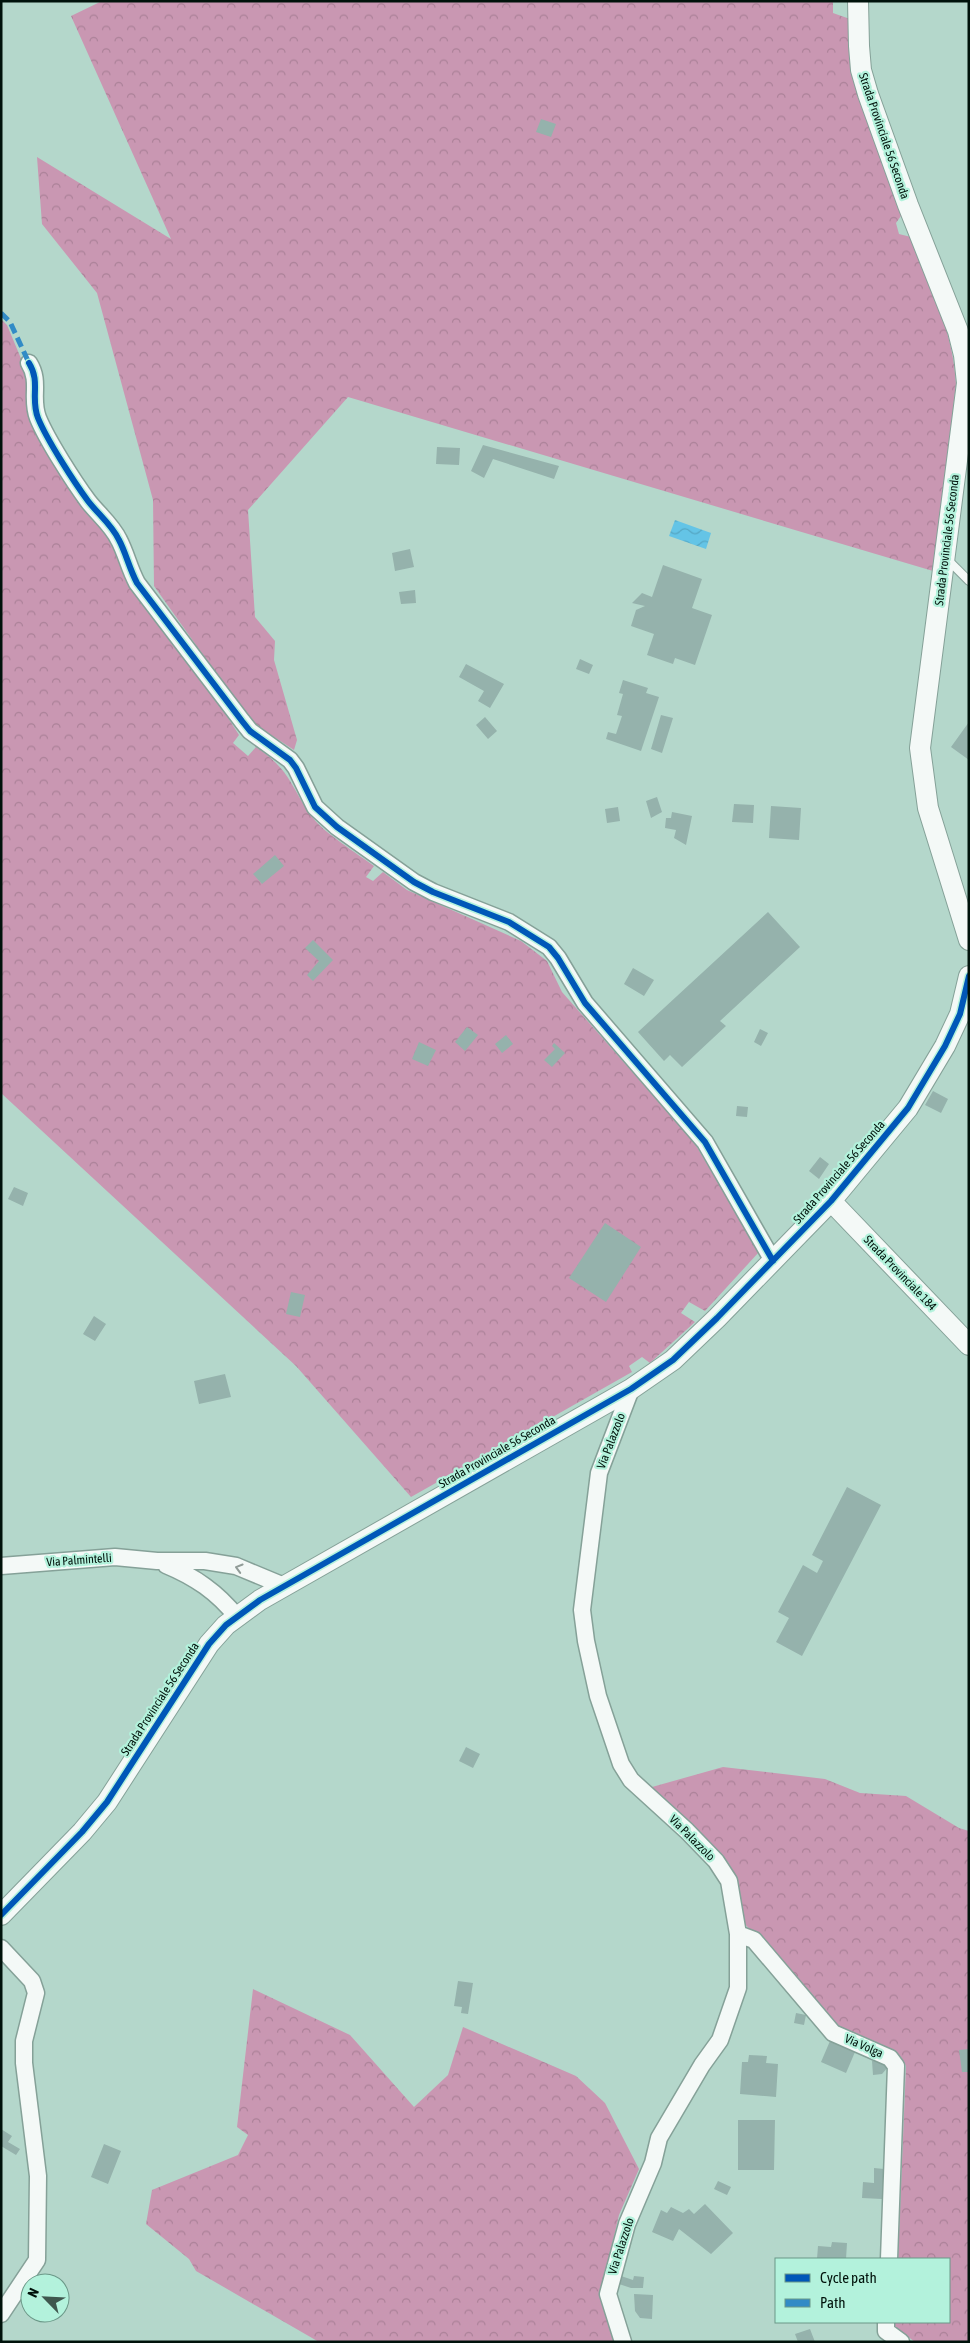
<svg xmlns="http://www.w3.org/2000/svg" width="970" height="2343" viewBox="0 0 970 2343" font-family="'Asap Condensed',sans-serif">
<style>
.forest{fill:url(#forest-crowns)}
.water{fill:url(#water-waves)}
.building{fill:#95b2ac}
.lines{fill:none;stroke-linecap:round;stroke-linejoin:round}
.service-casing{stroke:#85a198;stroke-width:10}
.minor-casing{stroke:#85a198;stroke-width:19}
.tertiary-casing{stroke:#85a198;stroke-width:22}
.service{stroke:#f4f9f7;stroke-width:8}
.minor{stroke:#f4f9f7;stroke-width:16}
.tertiary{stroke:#f4f9f7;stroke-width:20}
.quiet{stroke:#328bc6;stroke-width:5;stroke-dasharray:10 5;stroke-linecap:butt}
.cycleway-casing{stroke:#b3f2dc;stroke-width:9}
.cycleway{stroke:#0057b8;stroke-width:6}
.oneway{stroke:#929d99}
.labels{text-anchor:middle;stroke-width:4.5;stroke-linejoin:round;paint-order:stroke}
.street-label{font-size:12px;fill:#00120b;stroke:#b3f2dc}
</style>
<defs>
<pattern id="forest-crowns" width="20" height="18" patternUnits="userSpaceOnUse" patternTransform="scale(1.25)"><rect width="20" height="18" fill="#c997b2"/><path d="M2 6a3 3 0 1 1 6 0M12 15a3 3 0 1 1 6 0" fill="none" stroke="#ab8198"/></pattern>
<pattern id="water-waves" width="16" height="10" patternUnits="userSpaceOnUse" patternTransform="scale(1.25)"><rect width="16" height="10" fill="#64c4e6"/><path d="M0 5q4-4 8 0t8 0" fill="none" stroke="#55a7c4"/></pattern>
</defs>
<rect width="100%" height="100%" fill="#b4d7cb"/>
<path class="forest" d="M102,1h731v12l17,6 53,194 -7,10 3,11 12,3c20,50 42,94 45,147l-23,187 -585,-174 -100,113 7,107 20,24 -1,19 23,80 -3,10 -44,-29 -96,-135 -1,-86 -56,-207 -55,-69 -5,-67 134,82 -100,-223z
M1,319l6,6 23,55v23l80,130 12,35 44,68 47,58 26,41 -6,8 15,13 8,-9c36,24 34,40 57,71 9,13 46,37 61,48l-8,11 7,4 10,-9 24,18 114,51 26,20 15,31 132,150 65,110 -54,59 -16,-9 -8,11 14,9 -45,41 -8,-6 -13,9 3,6 -221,125 -115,-131 -295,-273z
M723,1767l102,12 35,14 46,3 53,32 10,3v511h-54l-20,-15v-5h54v-63h-51l8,-193 -5,-9 -63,-31 -94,-103 -6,-42 -10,-19 -76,-75z
M253,1989l97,46 64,72 34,-32 15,-48 113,49 29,27 34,66 -20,46 -17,73 2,20 11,34h-296l-123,-71 -7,-12 -43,-35 6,-34 86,-35 10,-20 -11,-8z"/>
<path class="water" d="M675,520l36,13 -5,16 -37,-13z"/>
<path class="building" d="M541,119l15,5 -5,13 -15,-5z
M483,445l76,21 -5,13 -61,-20 -9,19 -13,-7z
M437,447l23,1 -1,17 -23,-1z
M410,549l4,18 -19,4 -3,-18z
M663,565l39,14 -10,29 20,7 -17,50 -20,-7 -2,6 -26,-9 7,-21 -23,-8 5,-16 9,-4 -13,-3 10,-10 10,4z
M415,590l1,13 -15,1 -2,-12z
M580,659l13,6 -4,9 -13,-5z
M466,664l38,20 -14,24 -12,-7 6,-10 -25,-14z
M623,680l25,8 -2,5 13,4 -18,54 -35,-12 2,-7 8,2 6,-18 -5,-1 6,-21 -4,-1z
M661,715l12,3 -11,35 -11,-4z
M485,717l12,14 -9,8 -12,-14z
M969,722v38l-18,-13z
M657,797l5,15 -11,6 -5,-17z
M734,804l20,1 -1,18 -21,-1z
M771,806l30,2 -2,32 -30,-2z
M618,807l2,14 -13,2 -2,-14z
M672,812l20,4 -6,29 -12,-7 2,-8 -11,-2 1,-10h5z
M275,855l9,11 -22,18 -9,-10z
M768,912l32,35 -80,74 6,5 -44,41 -12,-12 -6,6 -26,-29z
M313,940l20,20 -20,21 -6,-6 12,-14 -14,-13z
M633,968l21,12 -10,16 -20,-12z
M467,1027l11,8 -13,16 -10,-9z
M760,1029l8,4 -7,13 -7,-4z
M506,1035l7,9 -11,9 -7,-9z
M419,1042l17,8 -8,16 -16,-7z
M554,1043l11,10 -13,14 -8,-7 11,-11 -3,-3z
M933,1091l15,8 -7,14 -16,-8z
M737,1106l11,1 -1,10 -11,-1z
M820,1157l9,7 -10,15 -10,-8z
M14,1187l14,6 -5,13 -15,-7z
M605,1223l36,24 -35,55 -37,-24z
M291,1292l14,3 -5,22 -14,-3z
M94,1316l12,8 -11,17 -12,-7z
M225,1374l6,23 -32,7 -5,-23z
M847,1487l34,18 -79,151 -26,-14 13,-24 -11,-6 25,-47 14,8 6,-12 -11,-6z
M466,1747l14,7 -7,14 -14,-7z
M458,1981l15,2 -5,31 -7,-1 1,-6 -8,-1z
M796,2013l10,2 -2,10 -10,-2z
M830,2041l25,11 -9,21 -25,-11z
M969,2049v23h-7l-3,-22z
M749,2055l18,1 -1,7 12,1 -2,33 -36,-3 2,-32h6z
M880,2060l9,6 -7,8 -9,1 -1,-14z
M738,2120h37l-1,50h-36z
M1,2129l11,7 -4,6 12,7 -4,6 -15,-9z
M104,2144l17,7 -13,33 -17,-7z
M874,2168l10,1 -2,30 -20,-1 1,-16 11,1z
M718,2181l13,6 -4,8 -13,-6z
M705,2204l28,29 -22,21 -32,-25 -6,12 -21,-9 9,-22 6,3 4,-6 12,6 6,-4 5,5z
M832,2242l15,1 -1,16h-29l1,-13 13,1z
M621,2276l12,4 1,-4 10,1 -1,11h-12l-12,-4z
M634,2294l19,1 -1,24 -12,-1 -5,-7z
M810,2329l5,13h-17l-3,-8z"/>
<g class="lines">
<g class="service-casing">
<path id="service" d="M947,559l22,22"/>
</g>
<g class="minor-casing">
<path id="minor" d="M29,363c12,19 1,35 9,55 9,22 36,64 50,83 10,13 24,24 31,39 7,13 10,28 18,43l105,138 8,10 40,29 6,8 19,39 22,20 77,55 19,10 76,30 40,25 9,11 27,45 120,139 68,119
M166,1565c29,12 51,27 71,52
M1,1566l114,-9 42,4h48l31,5 48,20
M738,1934l16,6 79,93 57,25 6,8 -7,193
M1,1948l31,33 4,12 -12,48v22l14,113 -1,84 -36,54
M886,2322v9l15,11
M623,2342l-15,-48 19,-70 26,-61 6,-25 43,-73 18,-25 18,-52v-54l-9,-53 -13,-20 -29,-30 -56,-51 -10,-16 -23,-68 -12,-55 -4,-31 17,-137 32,-84"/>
</g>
<g class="tertiary-casing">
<path id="tertiary" d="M858,1l1,45 2,24 7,24 40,111 50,126 6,24 3,28 -47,365 8,60 41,132
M831,1201l138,144
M1,1915l81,-83 25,-30 102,-158 17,-19 34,-25 371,-211 42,-29 44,-42 114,-117 77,-93 37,-62 15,-32 9,-38"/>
</g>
<use href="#service" class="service"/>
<use href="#minor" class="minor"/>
<use href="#tertiary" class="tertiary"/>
<path class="quiet" d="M1,313l9,9 19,41"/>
<g class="cycleway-casing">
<path id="cycleway" d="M29,363c12,19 1,35 9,55 9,22 36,64 50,83 10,13 24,24 31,39 7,13 10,28 18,43l105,138 8,10 40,29 6,8 19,39 22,20 77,55 19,10 76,30 40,25 9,11 27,45 120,139 68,119
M1,1915l81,-83 25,-30 102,-158 17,-19 34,-25 371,-211 42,-29 44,-42 114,-117 77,-93 37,-62 15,-32 9,-38"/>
</g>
<use href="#cycleway" class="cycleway"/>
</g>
<defs><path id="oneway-chevron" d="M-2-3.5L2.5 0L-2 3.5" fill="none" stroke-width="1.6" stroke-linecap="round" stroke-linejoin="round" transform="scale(1.25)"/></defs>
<use class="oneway" href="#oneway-chevron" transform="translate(239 1568) rotate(-164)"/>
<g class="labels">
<g class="street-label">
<text transform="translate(884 136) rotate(71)" y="4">Strada Provinciale 56 Seconda</text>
<text transform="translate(947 540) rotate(-83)" y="4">Strada Provinciale 56 Seconda</text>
<text transform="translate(839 1172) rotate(-49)" y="4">Strada Provinciale 56 Seconda</text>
<text transform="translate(900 1273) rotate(46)" y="4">Strada Provinciale 184</text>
<text transform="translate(611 1441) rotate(-69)" y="4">Via Palazzolo</text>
<text transform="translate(497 1452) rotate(-30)" y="4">Strada Provinciale 56 Seconda</text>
<text transform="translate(79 1560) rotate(-4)" y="4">Via Palmintelli</text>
<text transform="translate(160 1699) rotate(-57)" y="4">Strada Provinciale 56 Seconda</text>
<text transform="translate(692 1838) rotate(45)" y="4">Via Palazzolo</text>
<text transform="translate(864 2046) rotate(24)" y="4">Via Volga</text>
<text transform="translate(621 2246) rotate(-72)" y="4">Via Palazzolo</text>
</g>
</g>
<rect width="970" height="2343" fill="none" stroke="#00120b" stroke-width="5"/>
<rect x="775" y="2258" width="175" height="65" fill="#b3f2dc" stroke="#6b9888"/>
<rect x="785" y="2274" width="25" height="8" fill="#0057b8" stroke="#6b9888"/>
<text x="820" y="2283" font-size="15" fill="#00120b">Cycle path</text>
<rect x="785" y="2299" width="25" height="8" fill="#328bc6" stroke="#6b9888"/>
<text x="820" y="2308" font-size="15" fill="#00120b">Path</text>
<g transform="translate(45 2298) rotate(294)"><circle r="24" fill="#b3f2dc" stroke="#6b9888"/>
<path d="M0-4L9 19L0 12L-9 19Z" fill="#3f574e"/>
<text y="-8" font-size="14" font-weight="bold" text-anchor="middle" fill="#00120b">N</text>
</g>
</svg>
